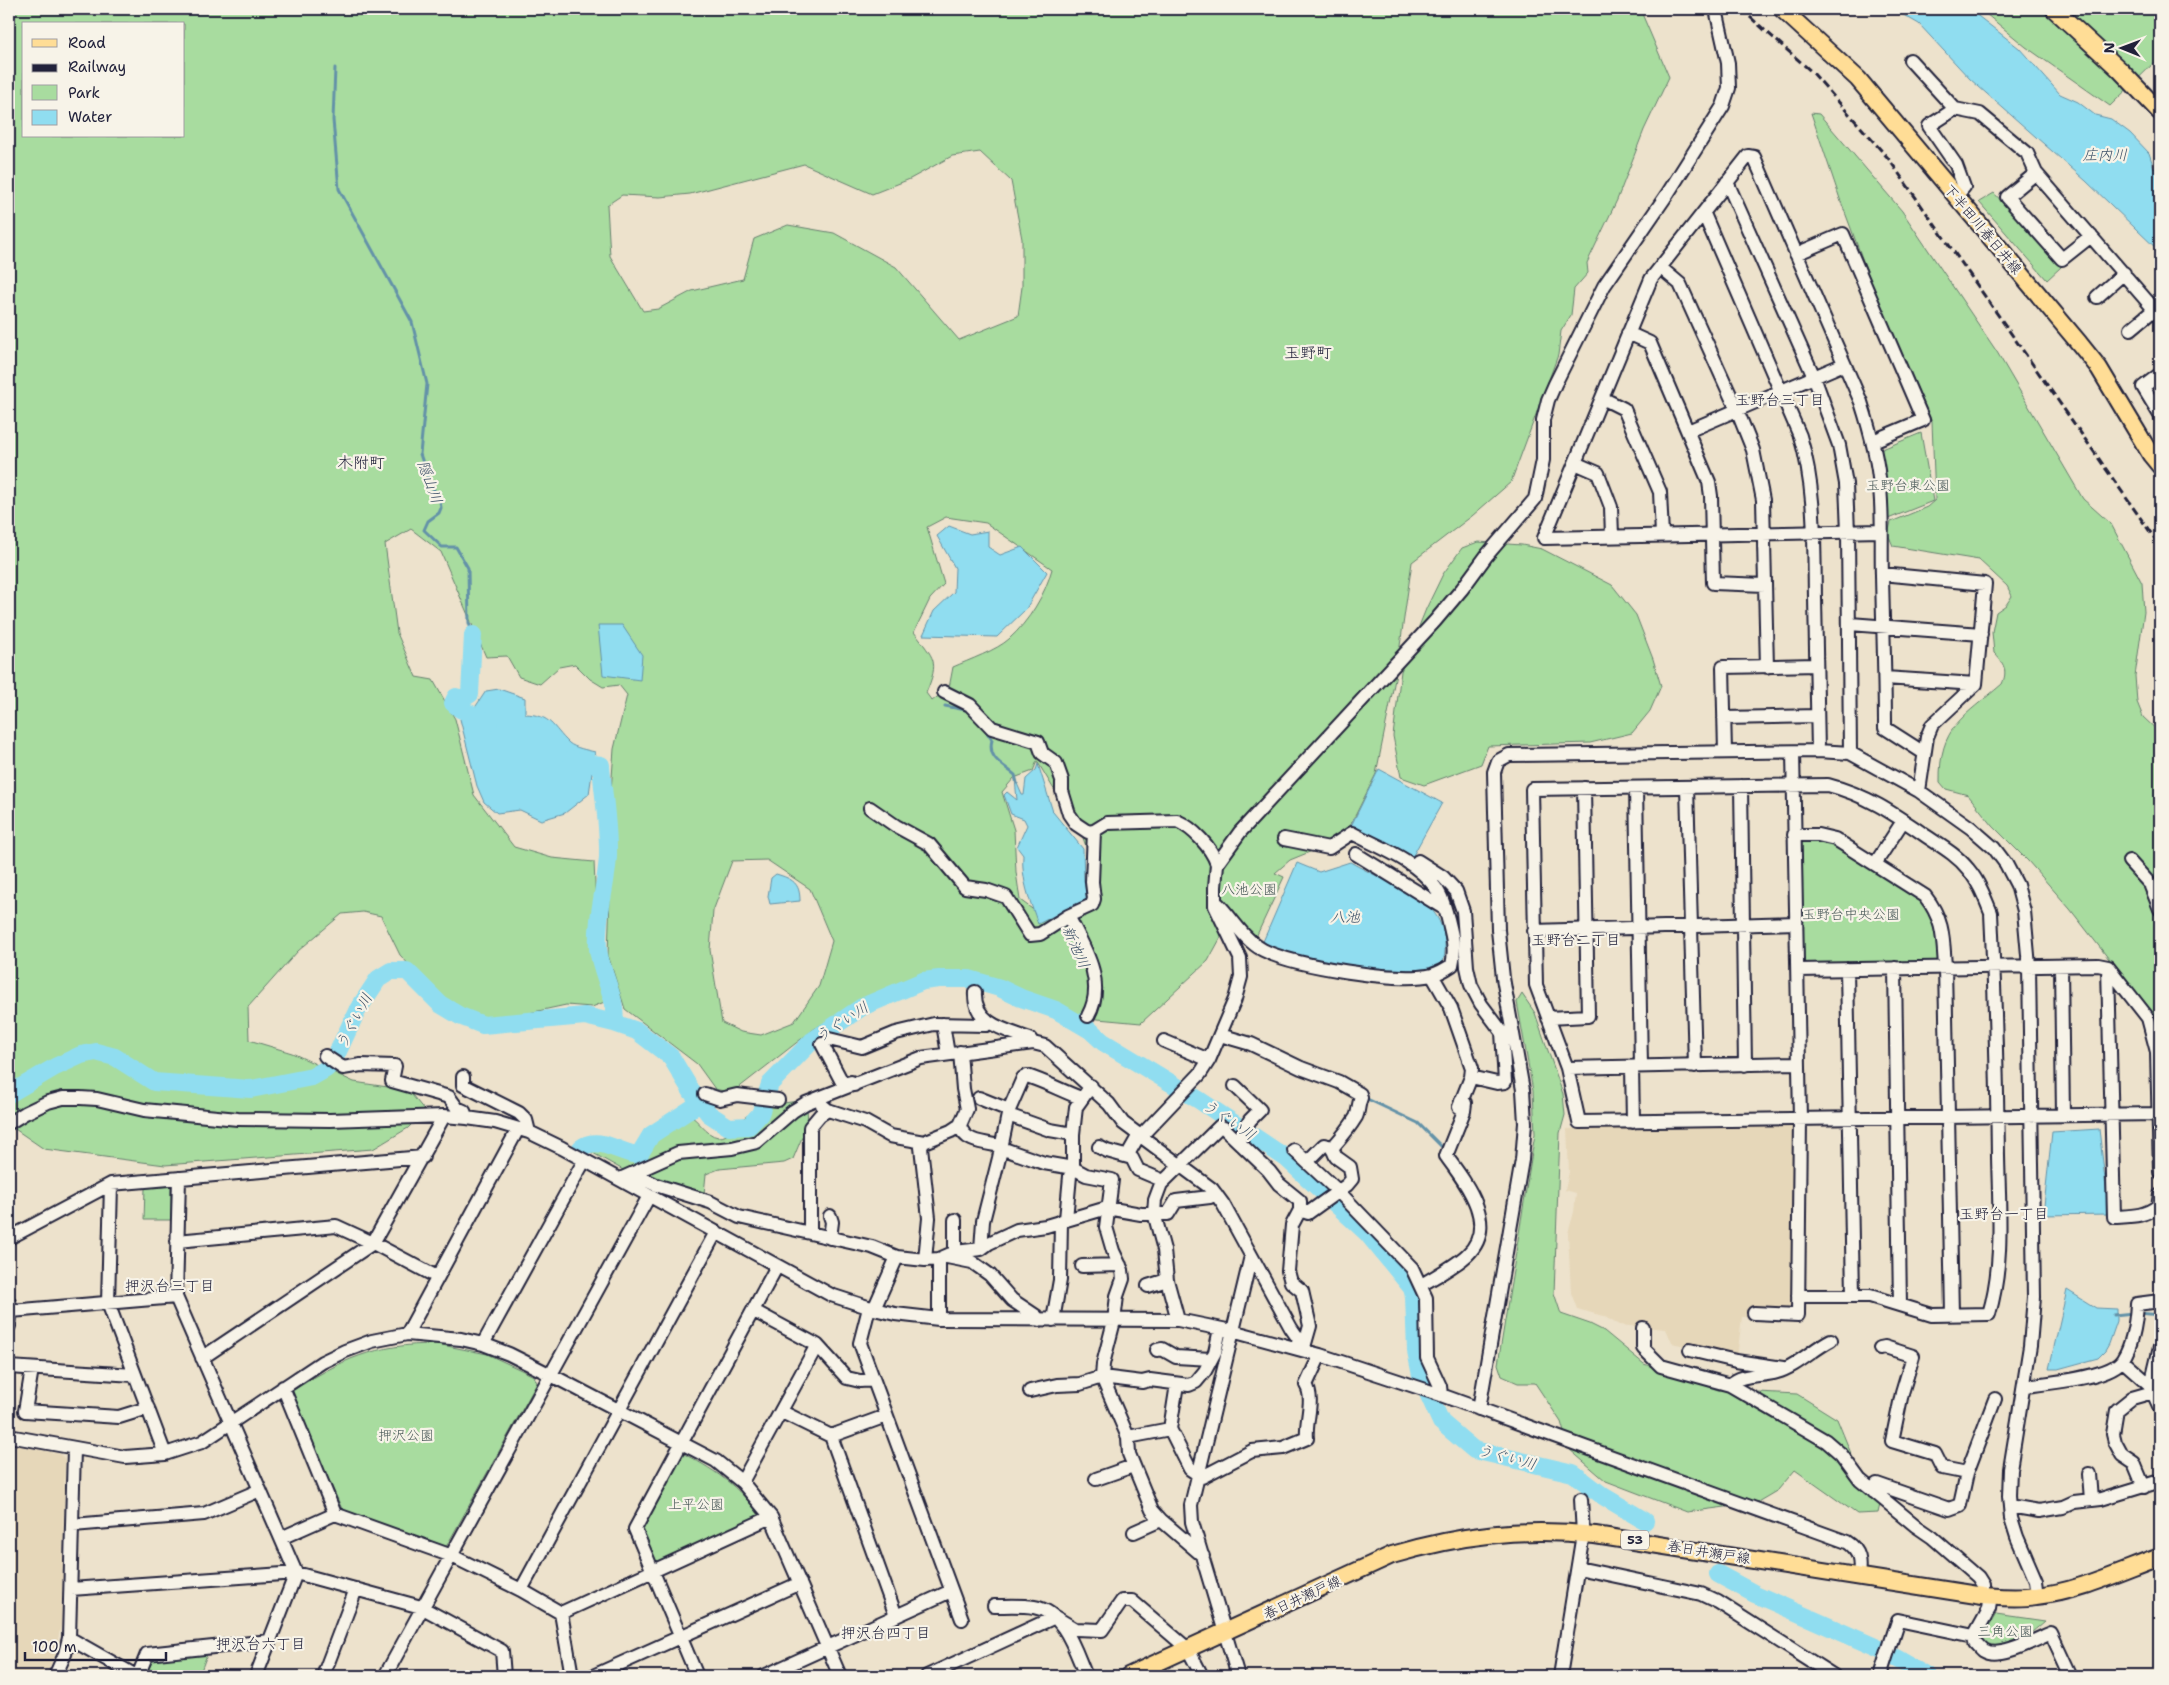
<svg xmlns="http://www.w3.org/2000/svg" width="2169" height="1685" viewBox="0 0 2169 1685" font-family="'Shantell Sans','Klee One',sans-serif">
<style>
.built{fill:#e6d7b9}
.green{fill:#a8dc9f;stroke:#657f6d;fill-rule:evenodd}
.water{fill:#90ddf0;stroke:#6492a8}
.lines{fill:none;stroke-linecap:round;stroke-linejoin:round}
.stream{stroke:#6492a8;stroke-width:3}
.river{stroke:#90ddf0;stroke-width:18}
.minor-casing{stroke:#22223b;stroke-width:16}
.major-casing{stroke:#22223b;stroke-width:20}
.minor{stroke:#f7f3e8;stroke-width:12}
.major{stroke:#ffdd96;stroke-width:16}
.rail{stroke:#22223b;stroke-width:3;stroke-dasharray:8 4;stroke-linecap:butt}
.labels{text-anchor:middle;stroke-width:4.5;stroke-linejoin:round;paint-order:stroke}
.shield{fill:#f7f3e8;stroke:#62616f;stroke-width:1}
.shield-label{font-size:12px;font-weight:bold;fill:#22223b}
.street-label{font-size:14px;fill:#22223b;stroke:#f7f3e8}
.park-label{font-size:14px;fill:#4a5a59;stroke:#f7f3e8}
.water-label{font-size:15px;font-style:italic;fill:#3e5168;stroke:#f7f3e8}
.neighbourhood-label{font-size:15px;fill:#22223b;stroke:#f7f3e8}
.quarter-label{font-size:16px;fill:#22223b;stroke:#f7f3e8}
</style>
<rect width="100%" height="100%" fill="#ede2cc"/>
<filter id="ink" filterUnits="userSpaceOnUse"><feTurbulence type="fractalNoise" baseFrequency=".02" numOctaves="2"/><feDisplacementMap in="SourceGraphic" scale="10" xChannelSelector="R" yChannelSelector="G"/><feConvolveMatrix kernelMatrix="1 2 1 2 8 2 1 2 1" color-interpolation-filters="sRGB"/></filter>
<g filter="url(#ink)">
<path class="built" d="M1681,1125h112l3,186 -54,6 -5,41 -65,-15 -6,-14 -47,-4 -16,-9 -26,-7 -6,-16 -3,-60 6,-21 2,-19 -11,-3 4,-18 -2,-43z
M9,1444l51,10 5,5 -4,166 -7,33 -9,18h-36z"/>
<path class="green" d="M9,9h1631l29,68 -25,53 -27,70 -30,63 1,10 -14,16 -3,26 -10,16 -3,24 -47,127 -39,34 -60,46 -16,112 -20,100 -32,64 -54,22 -15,13 9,4 -28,60 -7,-4 -16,-18 -25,46 -67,62 -65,-6 -67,-30 -55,-14 -60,13 -52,26 -28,17 -82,64 -17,-4 -18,-25 -72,-55 -17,-54 4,-119 -1,-44 3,-43 13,-54 -8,-10 -16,2 -13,-8 -15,-15 -16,3 -19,17 -21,-7 -12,-21 -21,1 -45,-105 -30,-23 -26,15 12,89 19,44 17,3 22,39 19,76 40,52 38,11 42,4 2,45 -4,43 15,51 -15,6 -26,-2 -70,15 -24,-3 -27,-14 -45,-48 -19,-39 -18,-4 -21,2 -44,37 -50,56 1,33 43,13 62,29 54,8 17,21 -17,17 -35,21 -208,16 -121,-16 -35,-24zM24,24h160v112h-160zM980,152l31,29 11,58v48l-4,29 -59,24 -63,-73 -62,-34 -46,-8 -34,14 -11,40 -51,12 -34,18 -15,2 -33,-55 -3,-51 15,-10 38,2 30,-3 114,-30 68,30 38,-15 42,-23zM946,517l40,6 66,46c-7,26 -23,52 -43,70 -12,11 -40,21 -56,28l-4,21 -17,13 -6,-8c14,-33 8,-34 -12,-61l16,-33 14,-15 -17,-57zM1037,761l46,77 12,33 -3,32 -23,13 -26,1 -23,-17 -4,-28 -2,-42 -12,-38 12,-14 19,-7zM767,860l43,29 22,52 -13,45 -25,36 -33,13 -20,-3 -19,-9 -12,-73 3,-39 19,-50z
M1980,9h180v48l-50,49 -84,-59z
M1811,113l8,1 83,97 95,141 86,147 28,25 31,59 2,29 -9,64 2,26 6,15 17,16v296l-23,-34 -67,-86 -42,-48 -35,-35 -25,-31 -22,-6 -6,-7c-1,-56 23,-64 62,-98 6,-13 2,-21 -8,-31l-2,-21 4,-20 10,-7 6,-9 -5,-10 -28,-26 -86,-14 -5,-12 3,-12 36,-15 8,-7 -3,-78 -58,-132 -34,-91z
M1994,193l67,74 -14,13 -68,-78z
M1921,433l12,68 -45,18 -8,-69z
M1478,542l44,3 20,4 70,36 24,30 17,44 8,27 -11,25 -18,22 -42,10 -102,3 -7,18 -57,21 -23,-8 -8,-41 8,-65 25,-62 17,-35 19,-26z
M1802,839l24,1 93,57 14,16 7,47 -2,3 -133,3 -4,-4 -2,-120z
M1522,994l13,19 28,81 2,21 -5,18 -6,160 7,21 29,10 14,7 40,33 74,26 79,4 40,25 22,54 22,27 -3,13 -21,1 -62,-44 -17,20 -22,13 -69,9 -81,-31 -37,-32 -8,-27 -26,-39h-17l-16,-7 -4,-12 37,-230 -2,-43 -16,-89z
M800,1101l7,7 1,15 -15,36 -9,4 -65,6 -13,5 -3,30 -9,1 -69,-34 -34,-19 2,-6 4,-2 27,6h11l45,-33 7,-3c12,5 18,21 31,23 12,1 18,-13 27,-20 16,-11 35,-14 55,-16z
M171,1186v34h-27l1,-32z
M437,1344l50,10 47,22 3,7 -91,164 -103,-36 -54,-118c53,-34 85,-49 148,-49z
M680,1452c32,16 60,34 80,65l-103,48 -3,-2 -14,-38z
M1996,1614l49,7c-16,14 -38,34 -61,25l-2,-8z
M208,1652l-9,24h-54v-2l9,-15z"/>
<path class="water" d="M1893,9h76l50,39 41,46 18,8 17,13 16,4 19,14 19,20 5,15 6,2v82l-74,-71 -116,-102 -51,-55z
M949,526l21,8 18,-3v16l12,8 22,-8 25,25 -21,37 -29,28 -74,-2 11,-24 20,-19 1,-24 -18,-32z
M598,625h24l20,30 -2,25 -37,-5z
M499,689l26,9v16c27,1 27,13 44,29 6,5 18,7 26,9l-6,42 -24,19 -24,7 -21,-10 -23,3 -13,-11 -7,-16 -17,-67 14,-10 12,-18z
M1038,764l15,48 30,37 1,31 3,19 -49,25c-8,-23 -17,-45 -15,-69l-6,-8 10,-22 -3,-6 -13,-5 -7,-19 3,-3 10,8 -2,-21 7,16h2l2,-16 10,-9z
M1379,769l63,34 -31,56 -60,-33z
M1350,862c23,13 53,25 74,41 18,12 25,39 19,59l-14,6 -14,2 -86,-4 -67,-22 35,-81 22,9z
M776,874c17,5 24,9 24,27l-30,3 -2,-8 3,-18z
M2099,1129l10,85 -66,1 9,-83z
M2067,1290l29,18 21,1v12l-8,23 -4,7 -7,7 -40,11h-9z"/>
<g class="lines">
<path class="stream" d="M335,68l-2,52 6,69 73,133 15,62 -7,70 9,27 11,20 1,7 -2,5 -11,8 -4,9 18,17h14l12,21 1,55 4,12
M945,706l21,4
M980,722l12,18c-5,19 12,25 23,35l2,8
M1363,1097l55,26 27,27
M1414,1296l7,-2
M2139,1313l21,2
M2114,1315l19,-2"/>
<path class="river" d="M473,635l-3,59 -8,5 -6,-2 -3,6 7,6 29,13
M572,759l6,3 23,3c2,30 8,62 7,92 -2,31 -12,60 -10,92 3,25 20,50 16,74
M9,1094l46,-27 26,-12 15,-3 19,5 39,25 97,7 61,-12 14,-8 7,-7 24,-51 21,-32 13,-8h16l33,33 20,12 23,9 102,-9 29,7 23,8 34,26 21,35 17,22 20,13 20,-1 11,-12 10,-30 42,-43 50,-34 61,-26 16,-2h30l31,9 21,10 35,12 34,20 13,12 96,58 87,58 82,76 44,54 2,8 2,55 6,29 19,42 33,28 99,23 30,23 42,25
M581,1148c17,-14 41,7 58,7l12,-20 49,-32
M1718,1574l37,20 127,56
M1896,1658l31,18"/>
<g class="minor-casing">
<path id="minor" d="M1910,60l45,49 25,5 47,39 9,20 124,143
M1955,109l-26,17 27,39 8,22 -8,9
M2036,173l-29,24 55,62 29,-23
M1727,182l87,195 25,68 7,39 2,48 2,221
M1704,214l96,222c16,52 14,107 15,162 1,51 2,102 3,153
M1796,254l47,-20 80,186 -50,21
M1661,268l19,16 57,126 16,40 10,50 4,167
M2097,297l27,-24
M2131,329l24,-20
M1628,333l22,10 59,139 2,14 2,87 52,2
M2160,374l-17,13 17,28
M1602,398l22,11 36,83 2,43
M1688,431l156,-67
M1575,463l23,10 13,34 1,29
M1881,531l-337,7 107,-259 97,-123 6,1 107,245c9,28 17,56 19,86 3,29 1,58 2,87 1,51 3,102 3,153l39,25
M1882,574l103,10 -9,100 -44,41 -5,12 -8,54
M1850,624l131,10
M1885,678l91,6
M944,692l26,13 22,23 46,14 4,11 14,10 6,17v11l7,23 7,10 12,8 6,-1 13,-8 70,-2c16,7 34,26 40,43
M1724,718l93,-2
M1725,752l-2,-85 93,-2
M1741,786l4,279
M1687,787l8,279
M1636,788l5,278
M870,808l26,18 33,18 36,43 21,3 20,7 24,38 10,-1 28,-18 24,-11 2,-6 -2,-17 2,-51
M1794,835h24l17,4 90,57c19,24 18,42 20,71l7,347
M1356,854l89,55
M2129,861l21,23 10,25
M1416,864l2,-3 25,16 13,14 7,20 4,56 4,18 10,19 21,28 3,50 -8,1 -26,-6
M1875,864l28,-43
M1218,904c15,15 26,36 45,46 31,16 135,33 169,25 7,-2 14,-6 20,-10 4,-16 0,-30 -4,-46 -3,-11 -6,-23 -13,-32 -20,-27 -54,-39 -83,-54l-23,15 -45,-9
M1068,916c16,31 39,66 20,100
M1534,931l262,-8
M2061,966l2,149
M2108,967l6,250c17,-1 30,0 44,-11l2,-11
M1895,968l5,337
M1847,969l6,326
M1798,970l300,-5 10,2 40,51 9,34 3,120
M1432,975l19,33 21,60 -1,9 -12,30
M975,992c-2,32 31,38 55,47l3,4
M1548,1018l40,-2 -4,-228
M943,1024l5,30
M1220,1035l31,9 50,24 38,14 21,12 1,4c-3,6 -2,13 -5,19 -6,10 -15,21 -23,30l-9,-2 -17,17
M829,1039l33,8 34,-14 38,-9 52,1 4,-2
M1164,1041l45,19
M822,1044l21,40 8,-2 3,3
M325,1056l18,12 18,-3 34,1 -3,15 57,16 8,11 7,3 3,7
M1632,1067l1,55
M1567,1068l231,-5
M463,1077v8l56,28 7,7 3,12
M1091,1086l-15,21 -3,27v34l13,7 26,5 -6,47 7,24 9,19 1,9 -6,17 -3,25 -11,43 -1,13 26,60 1,17 23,56 9,10 42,36
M1235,1086l25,24 -10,10 -9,16
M705,1094l15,5 17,-4 41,5
M979,1098l30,12
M822,1105l6,5 37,12 25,14 34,6
M1008,1115l42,15 23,4
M9,1123l16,-10 23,-11 15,-4h17l17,1 47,11 94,9 92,1 114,-4 23,2 28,4 34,10 33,16 269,147 43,14 21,5 44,5 239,1 54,11 88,24 121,40 406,147c13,8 14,19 12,34
M960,1125c3,18 27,18 41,21
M1224,1128l45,43 10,13 21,17v9l-8,15 -4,46 3,11 11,9 8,35 -6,21
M1141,1136l59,-62 9,-14 26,-61 6,-22 -1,-19 -25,-52v-19l2,-23 23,-32 195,-211 27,-32 25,-34 48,-56 8,-39v-40l5,-20 7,-16 49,-98 64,-93 55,-87 6,-18 -1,-25 -11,-49v-5
M1099,1147l8,4 25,7 6,12 26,11
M1001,1148l43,15 29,5 -3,8 -4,43
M1294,1150l44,41 74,77 14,30 1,60 13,28 1,9
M1127,1156l12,-21
M633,1174l23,11 54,17 29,15 133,30 25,10 28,3 14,-1 16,-7 26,-3 8,-6 28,-13 29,-4 61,-18 34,6h27l8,-13 34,-4 6,-3
M179,1178l-3,119 120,276 -40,103
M620,1179l58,-26 54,-5 25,-6 36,-31 13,-8 115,-45 112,-15 12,3 64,58 14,19 89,66 11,15 68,124 16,23
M111,1184l-3,119 57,151
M1300,1210l8,3 39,-28 5,-6 -2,-12 -14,-10 -4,-9 1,-1
M830,1216l2,6 -2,16
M810,1233v-106l10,-12 8,-5
M9,1238l102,-54 312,-27
M177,1241l159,-15 37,17 64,34
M981,1249l2,-28 16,-63 10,-48 14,-32 4,-2c19,6 35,15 54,22
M955,1252v-32
M947,1257l25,5 18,13 22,25 24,16 3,4
M925,1260l4,-42 -8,-71 3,-5 27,-11 9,-6 7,-16 -4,-20 -3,-37
M1082,1266l38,-1
M1421,1285c15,-9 33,-18 46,-30 32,-30 -1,-72 -21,-99l18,-45 1,-8 -4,-3
M1148,1286l19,-6
M1798,1296h72l62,19 57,-1c15,-51 10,-105 9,-158 -1,-81 -3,-162 -7,-243 -6,-15 -12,-31 -23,-44 -11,-14 -27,-23 -42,-33 -32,-22 -59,-41 -98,-51l-296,4 4,196 31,83 12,54 580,-8
M9,1302l2,9 -2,15
M869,1308l-9,35 102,276
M874,1309l23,-52
M11,1311l165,-14
M754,1311l63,34 30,33 13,3 13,-1
M1754,1313l44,2 2,-196 -7,-367
M939,1319v-60
M1053,1320l7,-40 1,-59
M1178,1320l-11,-40 -3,-30 -10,-37 1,-13 6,-16 59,-58
M1643,1328v20l18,18 69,19 96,56 15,13 19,26 56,46 16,11 46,40 5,8v11
M407,1334l111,-205
M483,1344l101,-183
M1880,1348l5,-1 28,9 -11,37 -10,48 43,13 7,14 25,5
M1157,1350l5,-1 14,8 35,2
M1690,1350l46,11 47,7
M202,1358l171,-115 71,-127
M2123,1361l26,23 11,24
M9,1367l125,8
M32,1369l-7,42 94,6 29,-9
M1177,1384l-7,45 20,40 12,8 50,-26 31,-3 24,-10c-2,-16 8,-39 -1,-53l14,-30
M2149,1384l3,-3 8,-34
M1730,1385c12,-12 31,-8 47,-13 19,-5 36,-23 54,-32
M2025,1386c22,-3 87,-8 98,-27 10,-16 13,-37 14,-55l23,-3
M283,1387l52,127
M1030,1391l27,-6 23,-1 22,-7 40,5 8,-2 39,5 7,-3 9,-11 10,-19 5,-23
M1479,1409l43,-249 3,-37 -2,-33 -20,-112 -5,-48 -4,-158 4,-11 11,-6 309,-4 32,2 69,38 52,37 23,20 12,16 11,21 7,26 5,55 5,331 -4,49 -20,123 -1,27 2,22 6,19 19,44 2,15
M782,1412l49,24 65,180
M9,1436l116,21 40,-3 37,-12 120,-80 23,-11 27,-10 35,-7 54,5 22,5 26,10 42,21 165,86 26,21 29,35 69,159
M831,1436l55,-20
M1128,1437l42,-8
M2089,1474l2,26
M1096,1479l37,-13
M742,1482l75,-137
M2144,1487l-10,-24 -12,-8 -7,-13 -2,-8 4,-24 15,-12 21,-6
M1874,1492l3,-8 72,25 11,-4 7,-32 28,-74
M2010,1506l29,5 24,-4 11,-5 27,-3 59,-18
M73,1525l131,-11 56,-24
M1134,1532l27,-12
M281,1538l54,-24 117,42 69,34 40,23 11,63
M1578,1568l123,26 17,8 116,74
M71,1589l225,-16 125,34 81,44 2,25
M521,1590l195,-358
M994,1606c13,0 27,-1 40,1 31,5 41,44 52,69
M561,1613l210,-96
M1974,1636l1,6c2,2 5,6 8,8 16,10 52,-10 68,-17l20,43
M69,1638l67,38
M55,1676l10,-22 4,-16 5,-189
M138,1676l9,-22 123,-13
M323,1676l33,-87
M385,1676l264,-480
M593,1676l207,-93
M697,1676l-62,-147 142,-263
M764,1676l187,-85
M927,1676l128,-59 20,12 27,1 20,-29h10l56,48 14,27
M1238,1676l-46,-154 -1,-17 60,-249
M1560,1676l23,-142 -2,-35
M1880,1676l18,-56 76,16 15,-27 2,-13"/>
</g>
<g class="major-casing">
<path id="major" d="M1782,9l76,70 221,264 20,25 52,87 9,11
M2054,9l66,61 40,42
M1128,1676l264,-121c68,-20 131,-28 203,-20l388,61c17,1 35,3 53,0 41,-4 85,-25 124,-39"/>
</g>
<use href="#minor" class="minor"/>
<use href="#major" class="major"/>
<path class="rail" d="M1741,9l72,64 75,85 272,388"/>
</g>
</g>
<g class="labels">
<rect class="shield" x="1621" y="1530.5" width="28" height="19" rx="4"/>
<g class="shield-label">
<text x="1635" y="1544">53</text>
</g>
<g class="street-label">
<text transform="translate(1983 229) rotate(50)" y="5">下半田川春日井線</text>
<text transform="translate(1709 1552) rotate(9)" y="5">春日井瀬戸線</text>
<text transform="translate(1302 1597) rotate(-25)" y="5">春日井瀬戸線</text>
</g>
<g class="park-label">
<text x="1908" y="490">玉野台東公園</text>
<text x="1249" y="894">八池公園</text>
<text x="1851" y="919">玉野台中央公園</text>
<text x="406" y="1440">押沢公園</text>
<text x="696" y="1509">上平公園</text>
<text x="2005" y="1636">三角公園</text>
</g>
<g class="water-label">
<text x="2105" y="160">庄内川</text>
<text transform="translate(430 482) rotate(70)" y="5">隠山川</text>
<text x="1345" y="922">八池</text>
<text transform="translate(1076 947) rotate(66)" y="5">新池川</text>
<text transform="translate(354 1021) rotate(-62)" y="5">うぐい川</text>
<text transform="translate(842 1022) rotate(-33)" y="5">うぐい川</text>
<text transform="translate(1229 1120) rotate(34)" y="5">うぐい川</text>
<text transform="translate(1507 1457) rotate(15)" y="5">うぐい川</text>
</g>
<g class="neighbourhood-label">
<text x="1780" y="405">玉野台三丁目</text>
<text x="1576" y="945">玉野台二丁目</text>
<text x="2004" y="1219">玉野台一丁目</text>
<text x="170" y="1291">押沢台三丁目</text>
<text x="886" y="1638">押沢台四丁目</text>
<text x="261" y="1649">押沢台六丁目</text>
</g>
<g class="quarter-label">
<text x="1308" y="358">玉野町</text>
<text x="361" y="468">木附町</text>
</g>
</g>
<rect width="2169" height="1685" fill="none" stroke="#f7f3e8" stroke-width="30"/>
<rect x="15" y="15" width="2139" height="1655" fill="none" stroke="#22223b" stroke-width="2" filter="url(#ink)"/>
<rect x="22" y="22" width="162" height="115" fill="#f7f3e8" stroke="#a29fa3"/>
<rect x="32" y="39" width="25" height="8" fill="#ffdd96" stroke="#a29fa3"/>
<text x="68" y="48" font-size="15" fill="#22223b">Road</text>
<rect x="32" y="64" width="25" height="8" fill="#22223b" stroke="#a29fa3"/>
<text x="68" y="72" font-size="15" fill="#22223b">Railway</text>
<rect x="32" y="85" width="25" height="15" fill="#a8dc9f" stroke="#a29fa3"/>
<text x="68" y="98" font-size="15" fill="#22223b">Park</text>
<rect x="32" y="110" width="25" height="15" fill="#90ddf0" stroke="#a29fa3"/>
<text x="68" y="122" font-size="15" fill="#22223b">Water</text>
<g transform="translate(2122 48) rotate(271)" stroke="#f7f3e8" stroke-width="4" paint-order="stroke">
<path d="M0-4L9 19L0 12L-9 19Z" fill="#22223b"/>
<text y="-8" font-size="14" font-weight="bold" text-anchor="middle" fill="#22223b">N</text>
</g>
<path d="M25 1652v8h141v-8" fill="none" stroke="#22223b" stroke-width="2.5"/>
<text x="32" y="1652" font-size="15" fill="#22223b" stroke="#f7f3e8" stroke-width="4" paint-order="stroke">100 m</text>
</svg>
